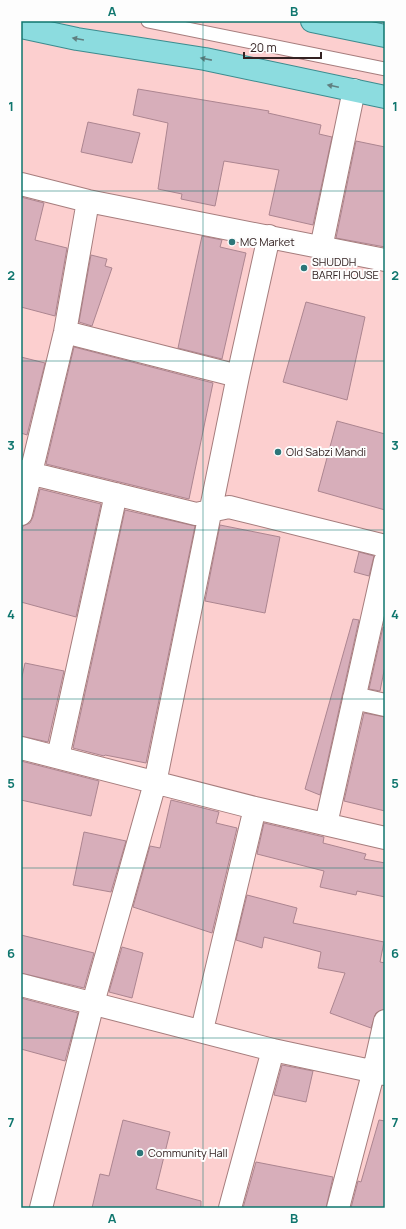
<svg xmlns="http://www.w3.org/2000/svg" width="406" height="1229" viewBox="0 0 406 1229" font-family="Manrope,sans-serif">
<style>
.building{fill:#d7aeba;stroke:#ac8590}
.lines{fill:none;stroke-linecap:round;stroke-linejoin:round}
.lane-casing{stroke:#a67d7d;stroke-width:15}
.street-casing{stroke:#a67d7d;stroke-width:24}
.primary-casing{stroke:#3b8c8f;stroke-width:24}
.lane{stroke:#fff;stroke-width:13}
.street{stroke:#fff;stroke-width:22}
.primary{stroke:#8cdcdf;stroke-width:22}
.oneway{fill:#607f80}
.grid{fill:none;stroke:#0f766e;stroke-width:1;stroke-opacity:0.55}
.poi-dot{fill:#2d7679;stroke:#fdfdfd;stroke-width:1.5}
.labels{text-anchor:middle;stroke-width:4;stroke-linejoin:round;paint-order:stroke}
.poi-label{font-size:11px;fill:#322;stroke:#fdfdfd;text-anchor:start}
.neatline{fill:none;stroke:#0f766e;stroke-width:1.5}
.grid-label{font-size:13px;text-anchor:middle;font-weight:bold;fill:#0f766e}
</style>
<rect width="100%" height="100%" fill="#fccfcf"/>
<path class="building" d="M138,89l131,22 -1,2 53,12 -2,9 13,3 -19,88 -44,-10 10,-45 -55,-9 -9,45 -34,-7 1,-5 -24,-5 10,-66 -35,-8z
M88,122l52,11 -8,30 -51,-11z
M356,141l29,6v100l-49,-9z
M21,197l23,6 -9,37 32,8 -12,68 -34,-9z
M202,236l20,4 -2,7 26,6 -24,106 -44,-11z
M91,255l16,4 -2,7 7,2 -20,58 -13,-4z
M306,302l59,15 -18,83 -64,-18z
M74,347l139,36 -24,116 -143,-35z
M21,357l24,6 -18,72 -6,-2z
M337,421l48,13v76l-67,-19z
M40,489l61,15 -25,113 -55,-15v-69l2,-7 7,-3 3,-6z
M125,510l70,16 -49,237 -41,-8 -1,1 -31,-8z
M220,525l60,12 -15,76 -60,-12z
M359,552l15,4 -5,20 -15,-4z
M353,619l6,1 -39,175 -15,-6z
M383,627l2,1v38l-5,25 -11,-2z
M25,663l39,8 -16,71 -27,-6v-55z
M364,713l21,4v94l-41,-10z
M21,761l78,20 -8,35 -70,-16z
M171,800l48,12 -3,11 21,5 -25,105 -79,-26 17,-61 10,2z
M264,823l60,14 -1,6 43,11 -2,5 21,4v34l-28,-6 -1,4 -36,-8 4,-16 -67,-17z
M84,832l42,9 -15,51 -38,-7z
M247,895l50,13 -4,15 91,19 -4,20 5,1v46l-9,4 -5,15 -41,-15 15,-40 -27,-5 3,-16 -57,-15 -2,11 -26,-8z
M21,935l73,18 -10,35 -63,-15z
M122,947l21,6 -11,45 -23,-6z
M21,998l57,15 -13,48 -44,-12z
M282,1065l31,6 -7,31 -32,-7z
M123,1120l47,12 -14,57 45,12v7h-109l8,-34 9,2z
M379,1120l6,1v87h-34l7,-27 3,1z
M256,1162l77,15 -7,31h-83z"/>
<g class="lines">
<g class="lane-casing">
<path id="lane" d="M148,21l237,48"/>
</g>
<g class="street-casing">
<path id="street" d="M21,184l67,17 297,59
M321,248l33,-158
M65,332l173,44
M21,471l175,43 33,-7 156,39
M21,514l44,-182 23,-131
M354,698l31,7
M21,748l234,60 130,30
M58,757l58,-263
M326,824l59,-263
M21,985l252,65 112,24
M202,1030l53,-222
M41,1208l52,-205 62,-220 83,-407 31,-140
M230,1208l43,-158
M338,1208l36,-138 11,-49"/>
</g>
<g class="primary-casing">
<path id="primary" d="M312,21l73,15
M21,27l56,12 128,20 180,38"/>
</g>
<use href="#lane" class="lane"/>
<use href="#street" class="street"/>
<use href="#primary" class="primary"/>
</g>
<defs><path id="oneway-solid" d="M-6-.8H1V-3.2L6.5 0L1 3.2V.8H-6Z"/></defs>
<g class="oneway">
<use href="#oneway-solid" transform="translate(78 39) rotate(-170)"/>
<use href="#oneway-solid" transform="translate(206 59) rotate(-169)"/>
<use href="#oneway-solid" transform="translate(333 86) rotate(-168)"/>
</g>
<path class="grid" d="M203,21v1187M21,191h364M21,361h364M21,530h364M21,699h364M21,868h364M21,1038h364"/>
<g class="poi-dot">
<circle cx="232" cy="242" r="4"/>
<circle cx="304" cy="268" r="4"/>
<circle cx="278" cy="452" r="4"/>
<circle cx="140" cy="1153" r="4"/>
</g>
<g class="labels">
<g class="poi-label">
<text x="240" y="246">MG Market</text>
<text x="312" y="266">SHUDDH<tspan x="312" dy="13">BARFI HOUSE</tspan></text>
<text x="286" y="456">Old Sabzi Mandi</text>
<text x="148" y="1157">Community Hall</text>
</g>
</g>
<rect width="406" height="1229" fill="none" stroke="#fdfdfd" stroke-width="44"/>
<path d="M244 52v6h77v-6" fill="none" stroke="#332222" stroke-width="2"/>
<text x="250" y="52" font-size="12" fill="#332222" stroke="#fdfdfd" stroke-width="3" paint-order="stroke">20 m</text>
<rect x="22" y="22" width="362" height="1185" class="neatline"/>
<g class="grid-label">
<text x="112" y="16">A</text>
<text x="294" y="16">B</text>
<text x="11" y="111">1</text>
<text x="395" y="111">1</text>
<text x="11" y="280">2</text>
<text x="395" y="280">2</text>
<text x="11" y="450">3</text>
<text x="395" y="450">3</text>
<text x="11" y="619">4</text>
<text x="395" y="619">4</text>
<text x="11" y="788">5</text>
<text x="395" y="788">5</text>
<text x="11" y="958">6</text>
<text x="395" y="958">6</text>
<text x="11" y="1127">7</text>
<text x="395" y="1127">7</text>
<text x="112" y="1223">A</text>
<text x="294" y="1223">B</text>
</g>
</svg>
